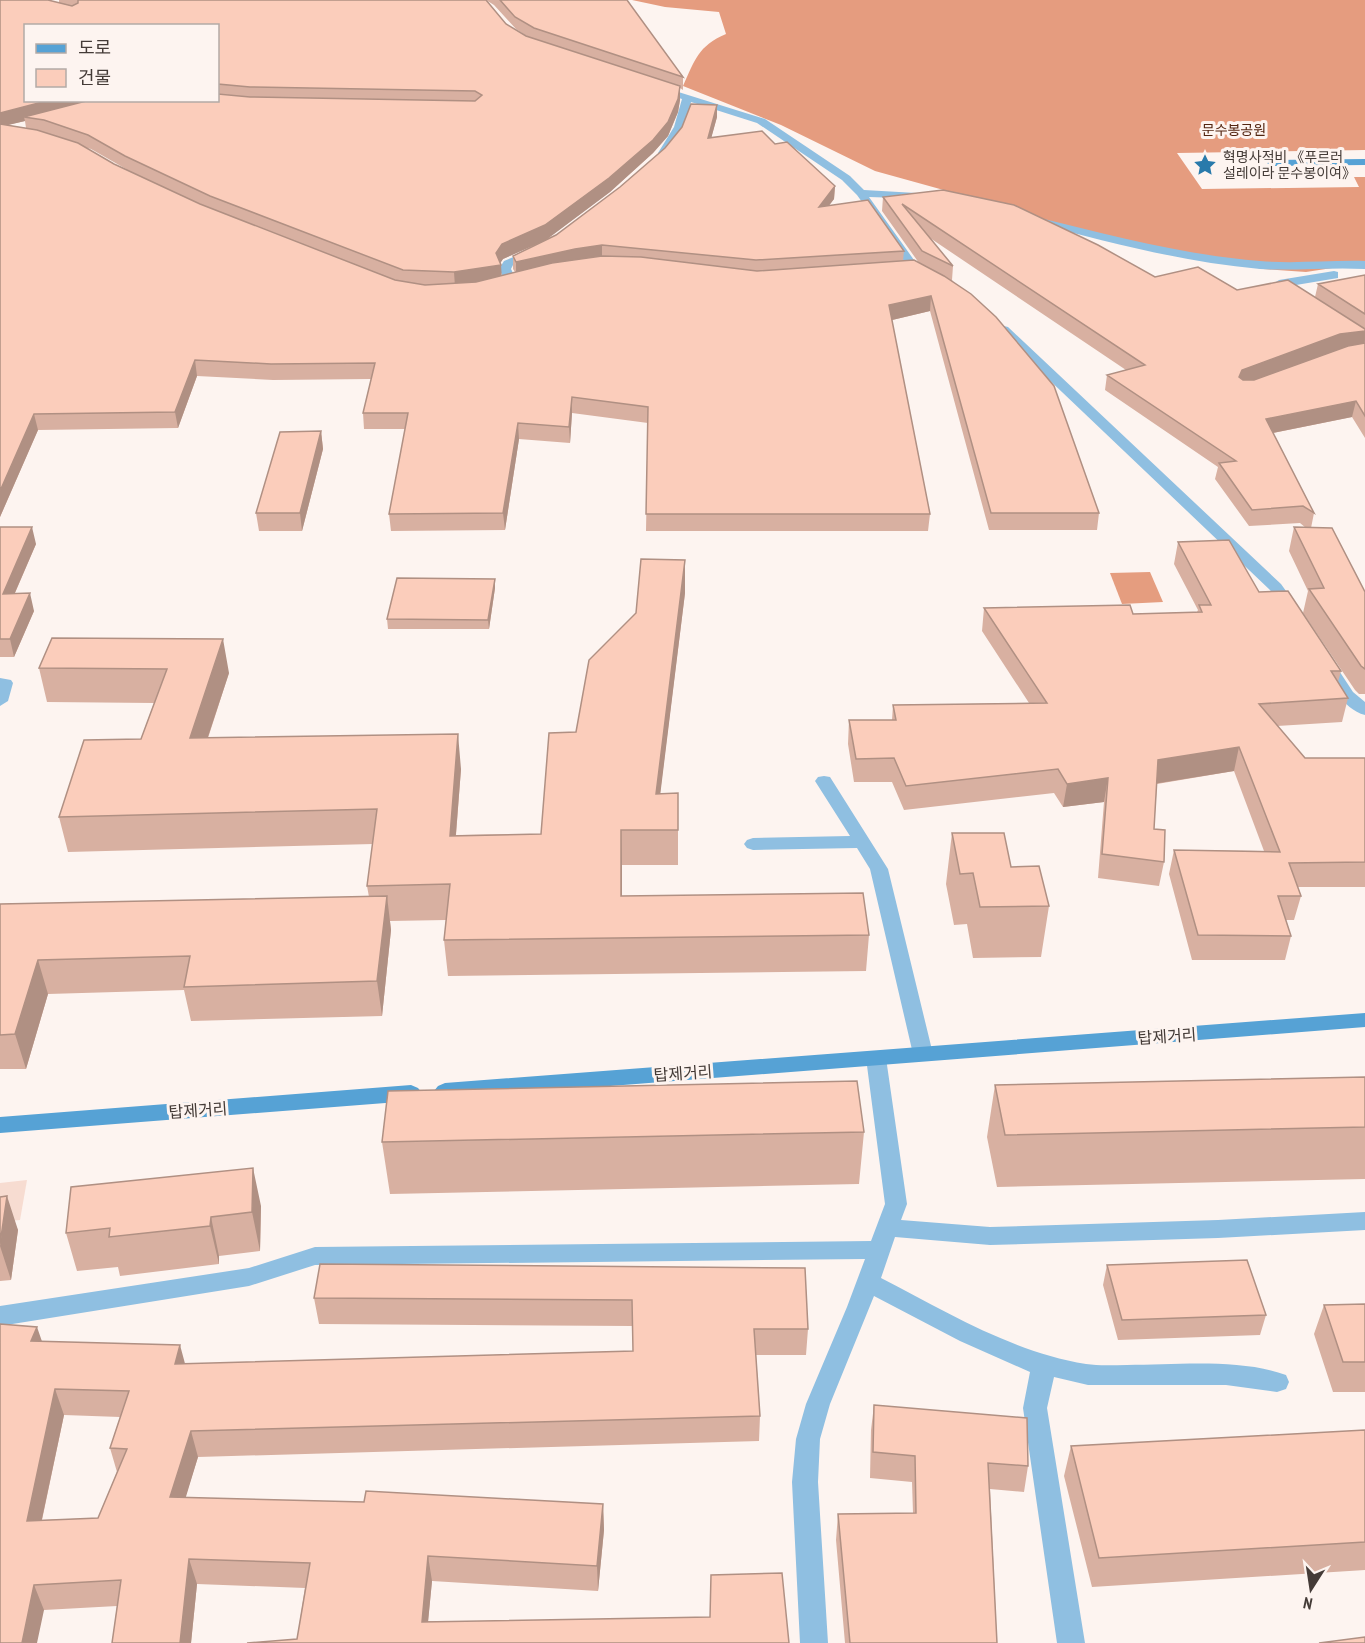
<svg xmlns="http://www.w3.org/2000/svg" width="1365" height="1643" viewBox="0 0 1365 1643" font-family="'PT Sans Narrow','Noto Sans KR',sans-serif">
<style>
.green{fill:#f7dcd1}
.forest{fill:#e59c7f}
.water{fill:#e59d7f}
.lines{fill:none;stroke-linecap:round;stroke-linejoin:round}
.street{fill:#8fbfe1;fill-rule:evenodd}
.secondary{fill:#56a2d5;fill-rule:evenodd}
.wall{fill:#d8b0a1;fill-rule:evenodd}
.shaded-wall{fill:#b09083}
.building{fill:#fbcdbb;stroke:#b09083;stroke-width:1.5;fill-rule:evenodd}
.labels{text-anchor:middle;stroke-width:6;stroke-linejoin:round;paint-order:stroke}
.far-park-label{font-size:14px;fill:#532510;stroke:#fdf4f0}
.far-poi-label{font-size:14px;fill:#443b37;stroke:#fdf4f0;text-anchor:start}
.street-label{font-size:16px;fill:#443b37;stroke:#fdf4f0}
</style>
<rect width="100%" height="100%" fill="#fdf4f0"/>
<path class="green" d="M27,1180l-7,40 -20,2v-39z"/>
<path class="forest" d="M632,0h733v150l-188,3 25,36 157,-2 -5,-10h11v86l-59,9 -43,-3 -167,-32 -91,-30 -130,-36 -94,-46 -98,-39c12,-26 15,-40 43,-52l-7,-22 -54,-5z"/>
<path class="water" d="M1150,572l13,30 -41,2 -12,-31z"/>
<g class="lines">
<path class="street" d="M656,85l109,34 85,57 14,14 70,4 1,2 -5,3 -61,-2 50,70 13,6v6h-8l-13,-8 -54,-76 -15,-15 -85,-57 -66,-21c-3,20 -12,37 -24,53h-8l-1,-2 16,-26 8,-28 -29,-9v-4z
M1036,217c74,18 148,38 224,44 35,3 70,-1 105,0v8c-35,-2 -70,2 -105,0 -77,-7 -153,-27 -228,-47v-4z
M535,248l6,3 -2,2 -26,12 -2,4 7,14 -6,4 -4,-1 -9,-17 5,-8z
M1334,271l4,1v6l-48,8 4,4 -6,4 -15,-10 6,-4z
M1004,326l4,1 273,257 20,28 -2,3h-12l-17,-25 -270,-257 -2,-3z
M1326,658l6,2 21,32 12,10v13c-23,-6 -35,-34 -47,-52z
M0,678l11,2 2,3 -5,18 -8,5z
M824,776l6,1 58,92 45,185 -3,5 -7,2 -7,-2 -3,-5 -43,-185 -13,-21 -104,2 -6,-2 -3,-4 3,-4 6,-2 97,-2 -35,-55 3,-4z
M876,1051l7,2 3,5 21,146 -6,16 89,7 228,-7 147,-8v18l-147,8 -228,7 -95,-8 -14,41c66,34 131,74 205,86 13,2 28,1 41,1 49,0 112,-7 159,10l3,7 -3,7 -9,3 -51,-7h-138l-34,-8 -7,31 38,235h-28l-34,-235 7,-36 -70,-31 -86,-45 -44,108 -10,35 -2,43 10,161h-28l-8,-161 4,-43 10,-35 41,-97 18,-48 -550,6 -66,21 -249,40v-20l249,-38 66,-21 556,-6 14,-37 -19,-146 3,-5z"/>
<path class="secondary" d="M1365,159v6l-93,1 -5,-3 5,-3z
M1365,1013v14l-920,72 -7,-3 -4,-5 4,-5 7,-3z
M411,1085l7,3 4,5 -4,5 -7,3 -411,32v-16z"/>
</g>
<path class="wall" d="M0,0l59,3v-3h568l56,77v13l-3,-2v12l-2,12 -10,24 -15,17 -43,39 -62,46 8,-3 64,-48 97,-82v12l-6,21 64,6 60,42 -1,13 -5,6 75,46 -1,10 16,2 -37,-52 1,-14 272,80 82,13 78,7 3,-13 47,-9v163l-13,-21 -79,16 41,80 -3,15 54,64v102h-6l-4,-4 -52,-77 5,-22 -19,-40 5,-24 12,1 -6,-5 -51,3 -34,-47 3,-12 -113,-77 2,-15 19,-5 -196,-132 23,28 -1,14 147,233 -2,17h-108l-59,-219 -38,9 38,194 -2,17h-282l2,-108 -76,-10 -2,30 -51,-4 -14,91 -114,1 -2,-17 16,-85h-41l-1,-16 8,-34 -98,1 -76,-4 -19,52 -140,2 -38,87zM486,0l8,5 22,24 12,8 -22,-13zM218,26v74h-192zM25,121l1,7 -19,-3zM84,147l7,2 35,20 -12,-5zM534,245l-21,11v13l2,3 -14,4 -1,-13 3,-4z
M321,431l2,18 -21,82h-43l-3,-18z
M0,527l36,17 -21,49 19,18 -20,46h-14z
M1178,542l81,50 82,79 -3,11 10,16 -6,24 -65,4 28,32h60v129h-67l3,9 -7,24h-8l5,16 -6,24h-93l-23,-86 5,-24 90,1 -30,-80 -77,13 -3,45 10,33 -5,24 -61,-8 6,-76 -41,5 -9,-14 -150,17 -12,-28h-38l-6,-38 1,-24h43l1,-15 136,-2 -47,-72 2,-23 149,6 64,-2 1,-2 -24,-46z
M685,560v33l-25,200h18v72h-56v31l247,39 -3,36 -418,5 -4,-36 2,-20 -56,1 1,9 -9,86 -191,5 -7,-31 -136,4 -22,75h-26v-165l369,-7 -2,-11 6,-42 -305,8 -9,-35 82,-78 13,-36 -107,-1 -8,-34 13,-30 177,35 -21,65 253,31 -5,66 85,-1 35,-102 60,-119z
M495,588l-6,41h-101l-1,-10z
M952,833l59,34 38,39 -8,51 -68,1 -6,-34 -13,1 -8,-41z
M1365,1077v102l-368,8 -10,-50 8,-52z
M864,1132l-5,52 -469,10 -8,-52z
M0,1197l18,33 -7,50 -11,1z
M261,1206l-1,45 -41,5v8l-99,12 -2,-9 -41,4 -11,-38z
M1107,1265l159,50 -6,20 -142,5 -15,-55z
M805,1268l3,61 -2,26h-50l4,61 -1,25 -561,16 -13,41 179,4 239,2 1,26 -6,61 -166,-10 -4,40 361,22 -492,-4 8,-51 -108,-4 -6,59h-79l5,-37 -73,4 -44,33 42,-302 143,23 448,-13v-25l-314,-2 -5,-26zM64,1415l56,2 -10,31 7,24 -19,46 -56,2z
M1365,1304v88h-32l-19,-58 10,-29z
M874,1405l154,61 -4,26 -34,-3 7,154h-152l-9,-103 2,-26 75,-1 -1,-31 -42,-4 1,-48z
M1365,1430v140l-273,17 -28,-111 7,-30z"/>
<path class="shaded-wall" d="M680,86v14l-2,12 -10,24 -15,17 -43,39 -64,48 -43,19 -4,6h2l1,14 -47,8 -1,-15 42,-19 6,-9z
M50,100h57l-83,17 1,4 -25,6v-14z
M717,105v12l-9,33v-12z
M835,186l-1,13 -15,20v-12z
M602,245v14l-86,16v-13l59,-13z
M931,296l-1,15 -42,10 1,-16z
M1365,331v10l-1,5 -125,40v-9l3,-7 98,-36z
M195,360l2,16 -19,52 -3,-16z
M572,397v16l-2,30 -1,-16z
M1356,401l-4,16 -90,18 4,-16z
M34,414l4,16 -38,87v-26z
M518,423l1,16 -14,91 -2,-17z
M321,431l2,18 -21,82 -2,-18z
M32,527l4,17 -29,67 -4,-17z
M685,560v33l-29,236v-35z
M495,579v9l-6,41 -1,-9z
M30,593l4,18 -20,46 -4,-18z
M223,639l6,34 -33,100 -6,-35z
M458,734l3,35 -8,102 -3,-35z
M1239,747l-5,24 -81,13 5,-24z
M1108,778l-4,24 -41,5 4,-23z
M621,830l1,35v67l-1,-36z
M387,896l4,34 -9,86 -5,-35z
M38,960l10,34 -22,75 -11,-35z
M253,1168l8,38 -1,45 -8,-39z
M7,1196l11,34 -7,50 -11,-34z
M211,1217l8,39v8l-9,-38z
M37,1327l9,26 -15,-12z
M180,1345l7,26 -12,-7z
M55,1389l9,26 -28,132 -9,-26z
M191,1431l7,26 -20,66 -8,-26z
M603,1504l1,26 -6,61 -1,-25z
M428,1556l4,25 -6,62 -4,-21z
M189,1559l8,25 -6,59h-11z
M34,1585l10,25 -7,33h-15z"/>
<path class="building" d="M0,0h48l24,6 6,-3v-3h408l20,24 20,12 154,50 -2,13 -10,23 -15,18 -44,38 -64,47 -43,19 -6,9 5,12 -47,7 -51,-2 -193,-74 -85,-40 -37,-21 -44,-15 -20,-3 66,-17h128v-6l32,3 225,4 7,-6 -7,-4 -225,-4 -32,-3v-58h-192v74h24l-50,13z
M500,0h127l56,77 -149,-49 -19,-11z
M691,104l26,1 -9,33 54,-7 13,13 12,-2 48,44 -16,21 49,-7 36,51 -148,9 -154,-15 -27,4 -59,13 -3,-6 43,-21 64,-48 45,-39 17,-21z
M0,124l37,6 41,13 36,21 86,40 195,76 30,5 51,-3 76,-19 50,-7 39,1 116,14 157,-11 30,16 27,18 25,23 58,69 45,127h-108l-60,-217 -42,9 41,209h-284l2,-107 -76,-10 -3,30 -51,-4 -15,90 -114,1 19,-101h-45l12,-50 -104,1 -76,-4 -20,52 -141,2 -34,77z
M943,190l71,15 84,40 57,32 43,-10 39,23 51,-10 77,49v2l-25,3 -98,36 -3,7 4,3h11l94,-34 17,-3v73l-9,-15 -90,18 48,94 -11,-7 -51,4 -33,-47 17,-2 -129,-86 38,-10 -243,-161 51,62 -31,-15 -39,-54z
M1365,275v39l-47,-30z
M321,431l-21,82h-44l24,-81z
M0,527h32l-29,67 27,-1 -20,46h-10z
M1294,527l38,1 33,64v77l-4,-3 -52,-77 15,-1z
M1229,540l30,52 29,-1 53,80h-10l17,27 -89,6 46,54h60v104l-76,1 12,33h-23l13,40 -93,-1 -24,-85 106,2 -41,-105 -81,13 -4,69 11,1 -1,32 -62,-8 6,-76 -41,6 -9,-15 -152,17 -12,-28 -38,1 -7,-39h47l-3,-15 154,-2 -63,-95 146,-3 3,9 69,-2 -3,-7h12l-33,-63z
M641,559l44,1 -29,234 22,-1v37h-57v66l242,-3 6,42 -425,5 6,-56 -83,2 10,-77 -318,8 25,-77 57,-1 26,-70 -128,-1 13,-30 171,1 -33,99 268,-4 -8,102 91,-2 8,-101 27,-1 13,-72 47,-47z
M397,578l98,1 -7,41 -101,-1z
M952,833h52l7,34 28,-1 10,40 -69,1 -7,-34 -13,1z
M387,896l-10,85 -193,6 6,-31 -152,4 -23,74 -15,1v-131z
M1365,1077v50l-360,8 -10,-50z
M857,1081l7,51 -482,10 6,-51z
M253,1168l-1,44 -41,5 -1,9 -101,11 1,-9 -44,5 5,-46z
M7,1196l-7,48v-47z
M1247,1260l19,55 -144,5 -15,-55z
M320,1264l485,4 3,61h-54l6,87 -569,15 -21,66 194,5 2,-11 237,13 -6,62 -169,-10 -6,66 288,-5 1,-42 71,-2 7,70h-542l50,-4 13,-76 -121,-4 -9,84h-68l9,-63 -87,5 -12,58h-22v-319l37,3 -6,14 149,4 -5,19 458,-13 -1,-51 -318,-2zM55,1389l74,2 -19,57 17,1 -29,69 -71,3z
M1365,1304v58h-22l-19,-57z
M874,1405l153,13 1,48 -40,-3 9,180h-147l-12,-129 78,-1 -1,-57 -42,-4z
M1365,1430v112l-266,16 -28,-112z
M1365,1637v6h-46z"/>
<defs>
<g id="sight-bare" transform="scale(1.8)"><path d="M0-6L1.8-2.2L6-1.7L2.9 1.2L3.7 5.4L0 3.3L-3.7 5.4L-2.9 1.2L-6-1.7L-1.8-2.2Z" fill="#297aab" stroke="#fdf4f0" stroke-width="2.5" paint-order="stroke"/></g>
</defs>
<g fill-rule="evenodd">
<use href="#sight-bare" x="1205" y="165"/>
</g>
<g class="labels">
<g class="far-park-label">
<text x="1234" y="135">문수봉공원</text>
</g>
<g class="far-poi-label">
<text x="1223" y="162">혁명사적비 《푸르러<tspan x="1223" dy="16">설레이라 문수봉이여》</tspan></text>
</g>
<g class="street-label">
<text transform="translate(1167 1036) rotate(-4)" y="6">탑제거리</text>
<text transform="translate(683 1073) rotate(-4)" y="6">탑제거리</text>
<text transform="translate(198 1110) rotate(-4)" y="6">탑제거리</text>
</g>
</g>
<rect x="24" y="24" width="195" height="78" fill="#fdf4f0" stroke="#b3aaa6" stroke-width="1.5"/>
<rect x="36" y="44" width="30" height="9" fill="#56a2d5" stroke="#b3aaa6" stroke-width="1.5"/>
<text x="78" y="54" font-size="18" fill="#443b37">도로</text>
<rect x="36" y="69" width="30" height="18" fill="#fbcdbb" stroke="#b3aaa6" stroke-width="1.5"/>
<text x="78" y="84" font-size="18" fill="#443b37">건물</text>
<g transform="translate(1311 1589) rotate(192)" stroke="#fdf4f0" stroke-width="4.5" paint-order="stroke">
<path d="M0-4.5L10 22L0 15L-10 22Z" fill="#443b37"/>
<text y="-9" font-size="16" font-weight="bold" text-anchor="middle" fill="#443b37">N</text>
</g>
</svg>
